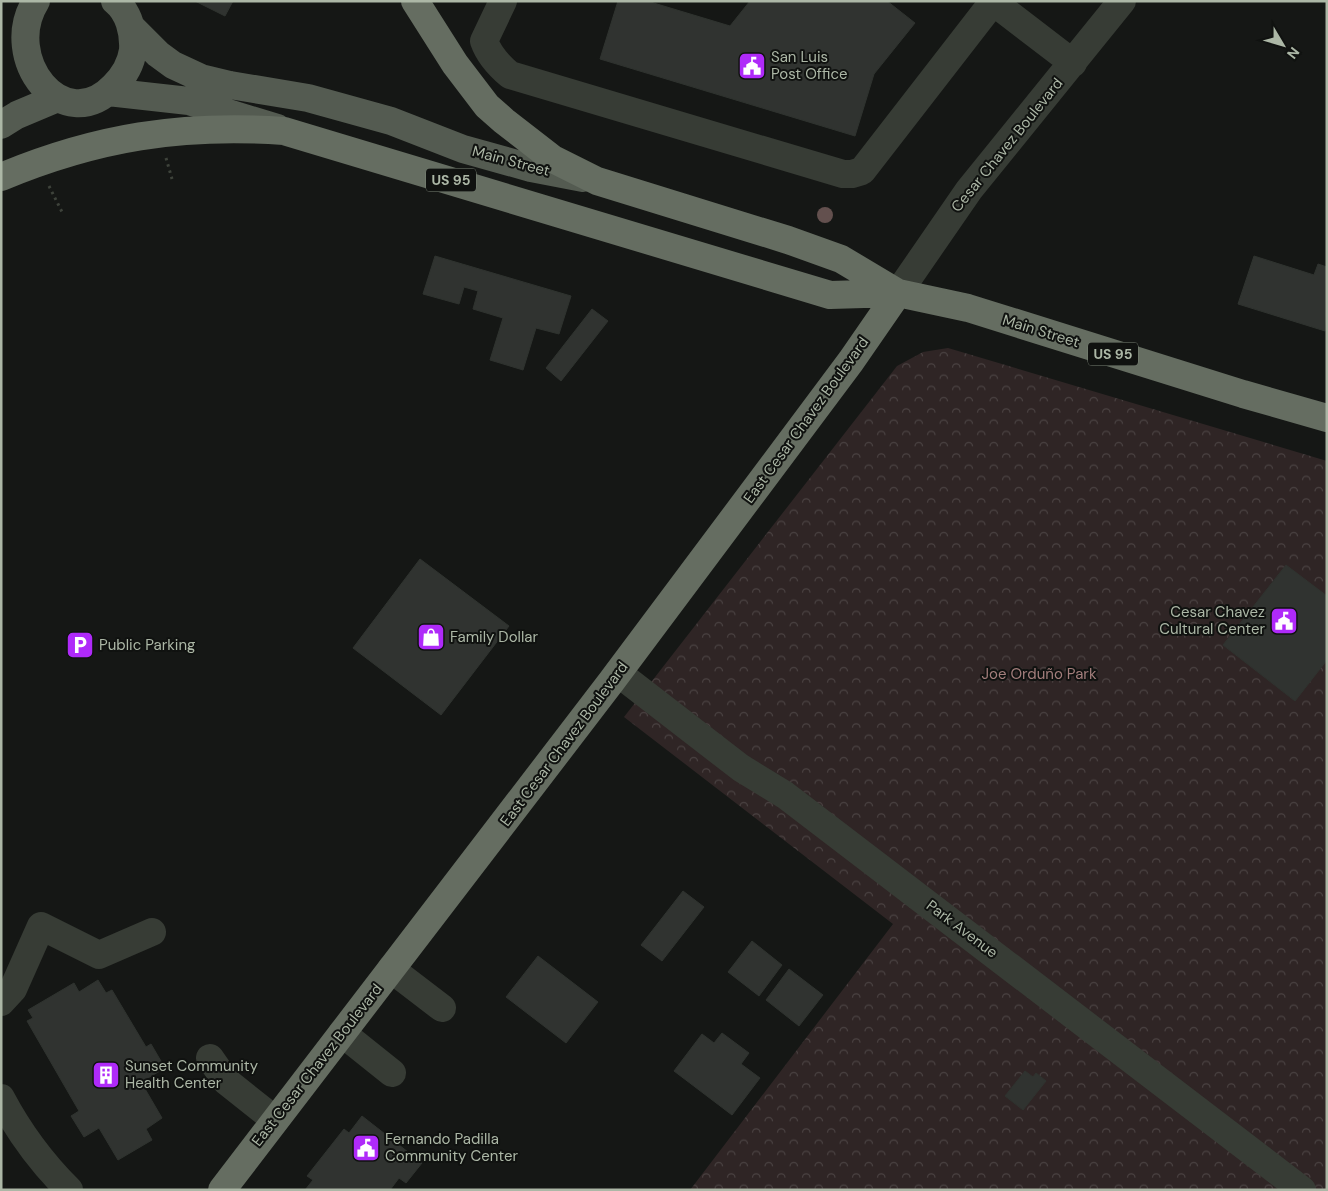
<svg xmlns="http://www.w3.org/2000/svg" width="1328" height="1191" viewBox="0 0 1328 1191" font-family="'DM Sans',sans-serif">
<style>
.forest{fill:url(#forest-crowns)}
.building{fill:#303330;stroke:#2f332f}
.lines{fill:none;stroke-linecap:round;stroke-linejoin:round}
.path{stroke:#3e433b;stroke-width:3;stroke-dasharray:2.5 4;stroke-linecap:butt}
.minor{stroke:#373c35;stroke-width:28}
.major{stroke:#545b51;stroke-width:28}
.highway{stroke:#656d61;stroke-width:28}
.tree{fill:#63504e}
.labels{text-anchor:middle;stroke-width:4;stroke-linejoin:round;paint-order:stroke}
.shield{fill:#101210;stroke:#7d8679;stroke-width:1}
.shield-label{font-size:14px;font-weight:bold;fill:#acb7a6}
.poi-label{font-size:15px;fill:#acb7a6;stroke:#101210;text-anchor:start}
.street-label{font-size:15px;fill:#acb7a6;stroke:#101210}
.park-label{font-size:15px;fill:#a37e7c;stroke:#101210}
</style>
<defs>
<pattern id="forest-crowns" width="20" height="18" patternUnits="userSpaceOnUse" patternTransform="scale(1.25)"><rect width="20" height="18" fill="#2f2525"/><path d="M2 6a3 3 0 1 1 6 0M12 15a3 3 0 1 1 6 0" fill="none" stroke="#4a4242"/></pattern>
</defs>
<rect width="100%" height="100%" fill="#151715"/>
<path class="forest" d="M948,348l379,113v729h-637l203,-266 -269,-207 273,-351 26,-14z"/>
<path class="building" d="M195,1h38l-8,15z
M618,1h29l83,25 20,-25h137l28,22 -41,51 -19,62 -255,-77z
M435,256l136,40 -12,38 -23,-6 -13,42 -33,-10 13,-42 -30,-9 5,-18 -14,-4 -5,17 -36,-10z
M1254,256l60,19 4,-11 9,3 -2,64 -87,-27z
M592,309l16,12 -47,60 -15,-13z
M420,559l89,67 -68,89 -88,-67z
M1286,565l41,31v64l-32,41 -72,-56z
M683,891l21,16 -42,54 -21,-16z
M752,941l30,24 -23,31 -31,-24z
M538,956l60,46 -32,41 -60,-46z
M789,969l34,26 -24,31 -33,-26z
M98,980l8,13 6,-3 34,57 5,-3 14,24 -24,14 21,36 -16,11 6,11 -34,20 -19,-32 -15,9 -13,-21 8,-5 -52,-90 6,-3 -5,-8 46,-27 5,9z
M722,1033l27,20 -8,11 19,14 -28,37 -58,-44 28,-37 12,9z
M1025,1071l8,6 3,-4 10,8 -23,29 -18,-14z
M362,1116l60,47 -16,20 -7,-5 -9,12h-85l8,-10 -6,-4 37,-47 5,4z"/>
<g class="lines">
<path class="path" d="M166,158l6,21
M49,186l13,26"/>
<path class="minor" d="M503,1l-19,40c5,14 14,24 26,34l333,99h9l10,-3 131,-169
M992,1l81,62
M898,293l71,-103 153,-189
M618,673l123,95 44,27 517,395
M391,969l51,39
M1,1002l12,-13 28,-63 58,29 53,-23
M342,1033l50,40
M210,1058l16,23 49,39
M1,1098c19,36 40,64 68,92"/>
<path class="major" d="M36,1c-36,57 27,138 78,85 10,-10 17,-22 19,-36 1,-17 -4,-38 -18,-49
M131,27l27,27 15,11 28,13 29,7 78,13 83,23 72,28 68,19 52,10
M108,92l81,9 88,27
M1,125l16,-10 38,-16"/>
<path class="highway" d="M415,1l40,63 32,42 17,15 49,38 44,22 191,59 53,19 57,34
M1,177c96,-40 180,-53 283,-46l546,164 68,-2 70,15 275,86 84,24
M222,1190l389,-508 240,-321 47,-68"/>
</g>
<circle class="tree" cx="825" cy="215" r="8"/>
<defs>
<g id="civic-square" transform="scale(1.4375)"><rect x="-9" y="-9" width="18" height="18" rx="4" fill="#af2af9" stroke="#101210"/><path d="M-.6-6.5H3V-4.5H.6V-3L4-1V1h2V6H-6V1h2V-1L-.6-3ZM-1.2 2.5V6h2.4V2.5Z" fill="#fff"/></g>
<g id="shop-square" transform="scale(1.4375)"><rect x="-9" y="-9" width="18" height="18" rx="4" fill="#af2af9" stroke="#101210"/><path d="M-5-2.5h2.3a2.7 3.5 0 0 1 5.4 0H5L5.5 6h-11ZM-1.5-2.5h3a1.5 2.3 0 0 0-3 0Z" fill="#fff"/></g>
<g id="parking-square" transform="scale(1.4375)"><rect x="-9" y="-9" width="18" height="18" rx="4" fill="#af2af9" stroke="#101210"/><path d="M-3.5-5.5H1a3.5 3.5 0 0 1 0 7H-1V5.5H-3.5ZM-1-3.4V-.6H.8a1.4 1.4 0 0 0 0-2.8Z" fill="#fff"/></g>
<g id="building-square" transform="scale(1.4375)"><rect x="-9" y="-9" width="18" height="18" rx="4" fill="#af2af9" stroke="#101210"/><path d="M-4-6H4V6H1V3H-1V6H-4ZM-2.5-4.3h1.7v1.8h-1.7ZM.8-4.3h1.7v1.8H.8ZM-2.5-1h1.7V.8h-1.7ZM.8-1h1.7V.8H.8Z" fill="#fff"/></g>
</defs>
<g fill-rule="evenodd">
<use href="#civic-square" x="752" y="66"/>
<use href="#civic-square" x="1284" y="621"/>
<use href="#shop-square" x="431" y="637"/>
<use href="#parking-square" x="80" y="645"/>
<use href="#building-square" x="106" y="1075"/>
<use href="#civic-square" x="366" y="1148"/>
</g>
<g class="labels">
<g class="shield">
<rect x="426" y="168.5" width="50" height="23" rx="4"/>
<rect x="1088" y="342.5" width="50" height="23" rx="4"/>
</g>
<g class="shield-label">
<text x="451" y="185">US 95</text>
<text x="1113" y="359">US 95</text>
</g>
<g class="poi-label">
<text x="771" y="62">San Luis<tspan x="771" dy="17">Post Office</tspan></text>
<text x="1265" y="617" text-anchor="end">Cesar Chavez<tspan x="1265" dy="17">Cultural Center</tspan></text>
<text x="450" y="642">Family Dollar</text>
<text x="99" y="650">Public Parking</text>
<text x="125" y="1071">Sunset Community<tspan x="125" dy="17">Health Center</tspan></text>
<text x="385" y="1144">Fernando Padilla<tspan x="385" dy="17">Community Center</tspan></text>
</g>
<g class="street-label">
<text transform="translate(1007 145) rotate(-51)" y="5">Cesar Chavez Boulevard</text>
<text transform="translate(511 161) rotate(15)" y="5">Main Street</text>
<text transform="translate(1041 331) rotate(17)" y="5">Main Street</text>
<text transform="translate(806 420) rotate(-54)" y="5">East Cesar Chavez Boulevard</text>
<text transform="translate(564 744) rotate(-53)" y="5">East Cesar Chavez Boulevard</text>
<text transform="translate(962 929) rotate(37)" y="5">Park Avenue</text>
<text transform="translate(317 1065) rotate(-52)" y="5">East Cesar Chavez Boulevard</text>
</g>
<g class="park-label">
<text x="1039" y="679">Joe Orduño Park</text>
</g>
</g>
<rect width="1328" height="1191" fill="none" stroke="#acb7a6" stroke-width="5"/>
<g transform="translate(1283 45) rotate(128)" stroke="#101210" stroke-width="4" paint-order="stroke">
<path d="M0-4L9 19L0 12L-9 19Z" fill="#acb7a6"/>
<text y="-8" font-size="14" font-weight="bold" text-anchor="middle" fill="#acb7a6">N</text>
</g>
</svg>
